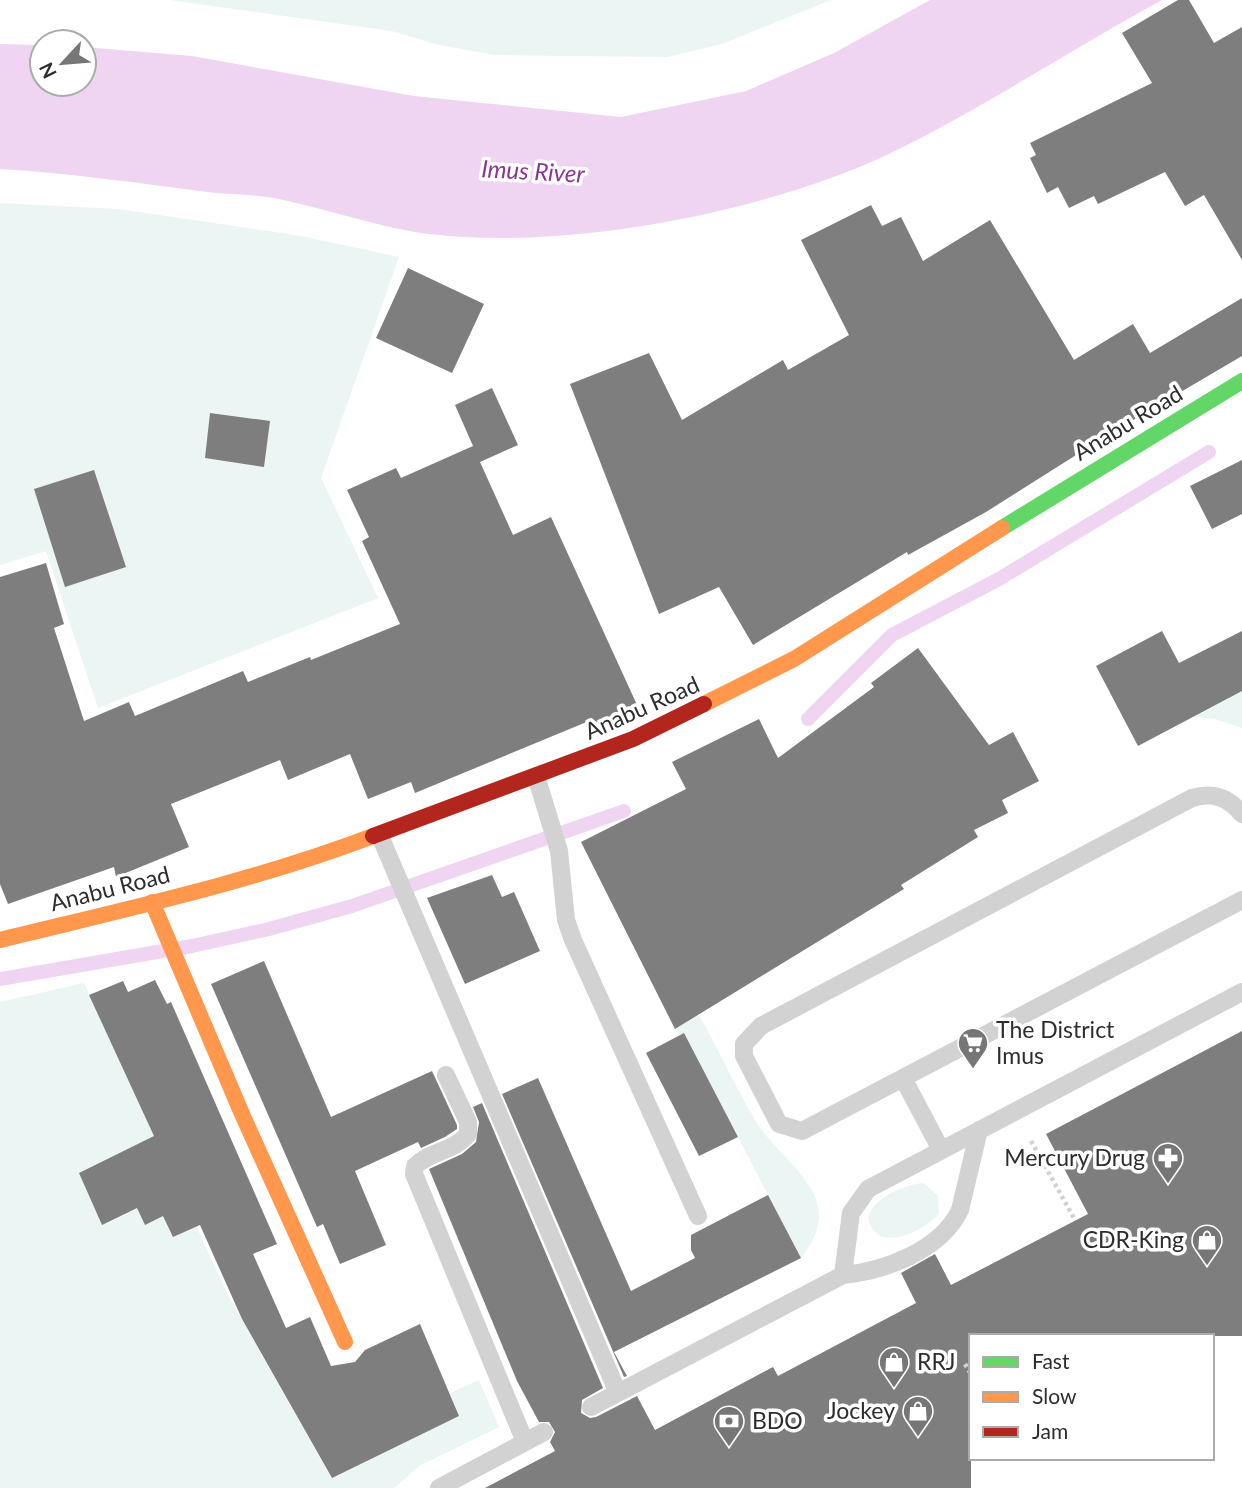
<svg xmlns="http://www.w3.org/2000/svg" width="1242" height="1488" viewBox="0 0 1242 1488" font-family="Lato,sans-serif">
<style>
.green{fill:#eaf5f4}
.water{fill:#f0d5f3}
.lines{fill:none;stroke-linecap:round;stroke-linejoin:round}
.stream{stroke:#f0d5f3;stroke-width:14}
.building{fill:#7e7e7e}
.path{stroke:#d2d2d2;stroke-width:4.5;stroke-dasharray:3.5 3.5;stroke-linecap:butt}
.lane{stroke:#d2d2d2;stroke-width:18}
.fast{stroke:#63d668;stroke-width:16}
.slow{stroke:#ff974d;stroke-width:16}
.jam{stroke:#b3261e;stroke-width:16}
.labels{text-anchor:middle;stroke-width:7;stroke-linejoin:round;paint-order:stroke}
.street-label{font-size:23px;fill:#2d2d2d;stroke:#fff}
.poi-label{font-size:23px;fill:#2d2d2d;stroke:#fff;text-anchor:start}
.water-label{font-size:24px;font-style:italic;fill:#893496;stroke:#fff}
</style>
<rect width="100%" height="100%" fill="#fff"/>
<path class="green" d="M170,0h661l-109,44 -55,13 -172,-2 -56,-10 -47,-14z
M0,203l118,6 183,27 98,21 -78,221 57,120 -280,110 -52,-157 -46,14z
M1242,691v37l-27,-9 -21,-2z
M84,983l144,312 103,182 128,-61 -9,-23 29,-13 20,47 -80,39 -25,22h-394v-486z
M699,1015c20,35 37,74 58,108 29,45 93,73 44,135l-108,-207 -18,-22z
M924,1183l14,13 1,18c-17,18 -63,41 -71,4 5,-20 36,-34 56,-35z"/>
<path class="water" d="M930,0h232c-90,49 -176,106 -267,151 -125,61 -328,100 -466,83 -49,-6 -105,-26 -155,-36 -22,-4 -45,-3 -67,-6 -69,-9 -137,-19 -207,-23v-125l42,1v39h42v-37l108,9 222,40 207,21 125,-26 88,-38z"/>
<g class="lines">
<path class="stream" d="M808,719l84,-84 107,-56 210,-127
M0,979l192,-33 77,-17 83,-23 272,-95"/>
</g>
<path class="building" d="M1178,0h11l25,43 28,-16v233l-38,-65 -19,11 -20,-34 -67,32 -4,-8 -25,12 -11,-21 -11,6 -17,-35 6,-3 -6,-12 122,-60 -30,-50z
M871,205l11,21 19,-9 22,44 67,-41 84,140 59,-36 17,29 92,-55v58l-131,77 -125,79 -78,43 -1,-3 -154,93 -34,-58 -60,27 -89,-230 79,-31 33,67 101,-60 5,10 61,-35 -48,-95z
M408,268l76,36 -32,69 -76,-35z
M492,388l26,57 -38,17 33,73 38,-18 87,190 -46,21 -3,-7 -174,72 -4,-11 -43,17 -18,-45 -62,26 -8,-20 -109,44 18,43 -73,30 -2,-10 -106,37 -8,-20v-307l46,-14 18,61 -10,4 30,93 45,-19 6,14 108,-45 5,11 62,-25 1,3 89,-36 -38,-83 7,-4 -22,-47 49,-22 5,10 72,-32 -18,-41z
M210,413l60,8 -6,46 -59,-9z
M1242,460v54l-30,15 -22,-43z
M94,470l32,97 -61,20 -31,-98z
M1162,631l17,32 63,-32v60l-104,55 -42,-80z
M918,648l71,97 24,-13 26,49 -37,19 6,13 -34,17 4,7 -77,48 3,4 -229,140 -94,-187 105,-53 -14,-27 87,-43 19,39 96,-71 -3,-4z
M492,875l10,22 12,-5 26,59 -75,33 -38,-86z
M264,961l67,156 101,-46 25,54v4l-12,8 -24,11 -3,-6 -63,29 31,74 -46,19 -17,-40 -6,3 -106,-243z
M155,980l12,24 4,-2 106,242 -24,10 33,74 24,-11 21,49 24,-4 10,-12 55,-26 39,92 -127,62 -90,-159 -42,-94 -27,12 -10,-21 -18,9 -8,-17 -35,17 -23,-52 75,-37 -65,-141 34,-14 5,11z
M1242,1031v305h-271v152h-486l70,-37 -5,-9 5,-10 -6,-10h-10l-22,-41 -88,-212 33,-15 14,-12 3,-20 -6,-15 9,-4 121,285 -21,12 -1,13 9,5 6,-1 41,-21 18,34 118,-63 5,9 138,-73 -15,-30 34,-19 16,31 137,-71 -42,-80z
M684,1033l54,104 -39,19 -53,-103z
M538,1078l93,213 64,-33 -4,-8v-15l77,-40 33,63 -187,94 13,24 -3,1 -122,-283z"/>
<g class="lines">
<path class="path" d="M1031,1141l44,79
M965,1364l6,10"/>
<path class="lane" d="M536,776l23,75 7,69 7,20 125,276
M1242,814c-14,-17 -29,-22 -50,-16l-431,228 -17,18v12l35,68 23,7 440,-231
M380,836l238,557
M446,1075l22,47v12c-13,17 -38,17 -53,32l-1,8 111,268
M903,1078l38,72
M843,1275l8,-62 17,-24 374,-197
M591,1407l252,-132c42,-4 98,-25 117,-65l19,-80
M439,1488l105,-56"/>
<path class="fast" d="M1002,528l240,-147"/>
<path class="slow" d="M704,704l90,-45 208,-131
M152,902l90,212 103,228
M0,940c126,-31 252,-58 373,-104"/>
<path class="jam" d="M373,836l260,-97 71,-35"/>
</g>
<defs>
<g id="supermarket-pin" transform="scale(1.575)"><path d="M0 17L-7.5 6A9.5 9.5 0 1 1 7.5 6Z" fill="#767676" stroke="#fff"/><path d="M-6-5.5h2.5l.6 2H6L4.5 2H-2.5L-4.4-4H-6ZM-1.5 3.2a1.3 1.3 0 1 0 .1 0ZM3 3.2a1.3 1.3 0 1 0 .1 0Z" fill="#fff"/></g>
<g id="pharmacy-pin" transform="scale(1.575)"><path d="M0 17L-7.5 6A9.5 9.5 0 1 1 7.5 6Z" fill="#767676" stroke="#fff"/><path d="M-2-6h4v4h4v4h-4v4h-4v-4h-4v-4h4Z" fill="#fff"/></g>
<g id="shop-pin" transform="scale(1.575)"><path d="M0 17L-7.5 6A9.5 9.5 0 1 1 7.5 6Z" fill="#767676" stroke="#fff"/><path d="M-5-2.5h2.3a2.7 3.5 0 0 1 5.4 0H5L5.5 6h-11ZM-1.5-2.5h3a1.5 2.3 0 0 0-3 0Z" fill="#fff"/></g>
<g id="bank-pin" transform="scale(1.575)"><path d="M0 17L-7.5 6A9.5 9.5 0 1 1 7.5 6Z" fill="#767676" stroke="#fff"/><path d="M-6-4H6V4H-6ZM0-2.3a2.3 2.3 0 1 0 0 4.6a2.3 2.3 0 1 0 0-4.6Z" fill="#fff"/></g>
</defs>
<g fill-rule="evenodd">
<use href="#supermarket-pin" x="973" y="1043"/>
<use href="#pharmacy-pin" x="1168" y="1158"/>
<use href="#shop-pin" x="1207" y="1240"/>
<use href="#shop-pin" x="894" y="1362"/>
<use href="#shop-pin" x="918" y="1411"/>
<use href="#bank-pin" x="729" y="1421"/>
</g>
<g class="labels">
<g class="street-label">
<text transform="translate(1128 423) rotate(-31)" y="8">Anabu Road</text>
<text transform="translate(642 708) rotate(-24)" y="8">Anabu Road</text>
<text transform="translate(110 889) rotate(-14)" y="8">Anabu Road</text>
</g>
<g class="poi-label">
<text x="996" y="1038">The District<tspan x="996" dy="26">Imus</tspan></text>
<text x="1145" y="1166" text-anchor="end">Mercury Drug</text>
<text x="1184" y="1248" text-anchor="end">CDR-King</text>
<text x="917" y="1370">RRJ</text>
<text x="895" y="1419" text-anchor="end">Jockey</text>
<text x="752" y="1429">BDO</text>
</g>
<g class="water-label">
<text transform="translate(533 172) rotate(3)" y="8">Imus River</text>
</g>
</g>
<rect x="969" y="1334" width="245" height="126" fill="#ffffff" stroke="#ababab" stroke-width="2"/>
<rect x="983" y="1357" width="35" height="10" fill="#63d668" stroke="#ababab" stroke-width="2"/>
<text x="1032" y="1369" font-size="21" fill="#2d2d2d">Fast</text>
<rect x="983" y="1392" width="35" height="10" fill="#ff974d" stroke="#ababab" stroke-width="2"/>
<text x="1032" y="1404" font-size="21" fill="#2d2d2d">Slow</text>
<rect x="983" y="1427" width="35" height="10" fill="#b3261e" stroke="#ababab" stroke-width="2"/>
<text x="1032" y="1439" font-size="21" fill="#2d2d2d">Jam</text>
<g transform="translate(63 63) rotate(244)"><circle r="33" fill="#ffffff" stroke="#ababab" stroke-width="2"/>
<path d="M0-5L12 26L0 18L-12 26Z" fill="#767676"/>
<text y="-10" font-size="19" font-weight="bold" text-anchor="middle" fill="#2d2d2d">N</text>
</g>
</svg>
